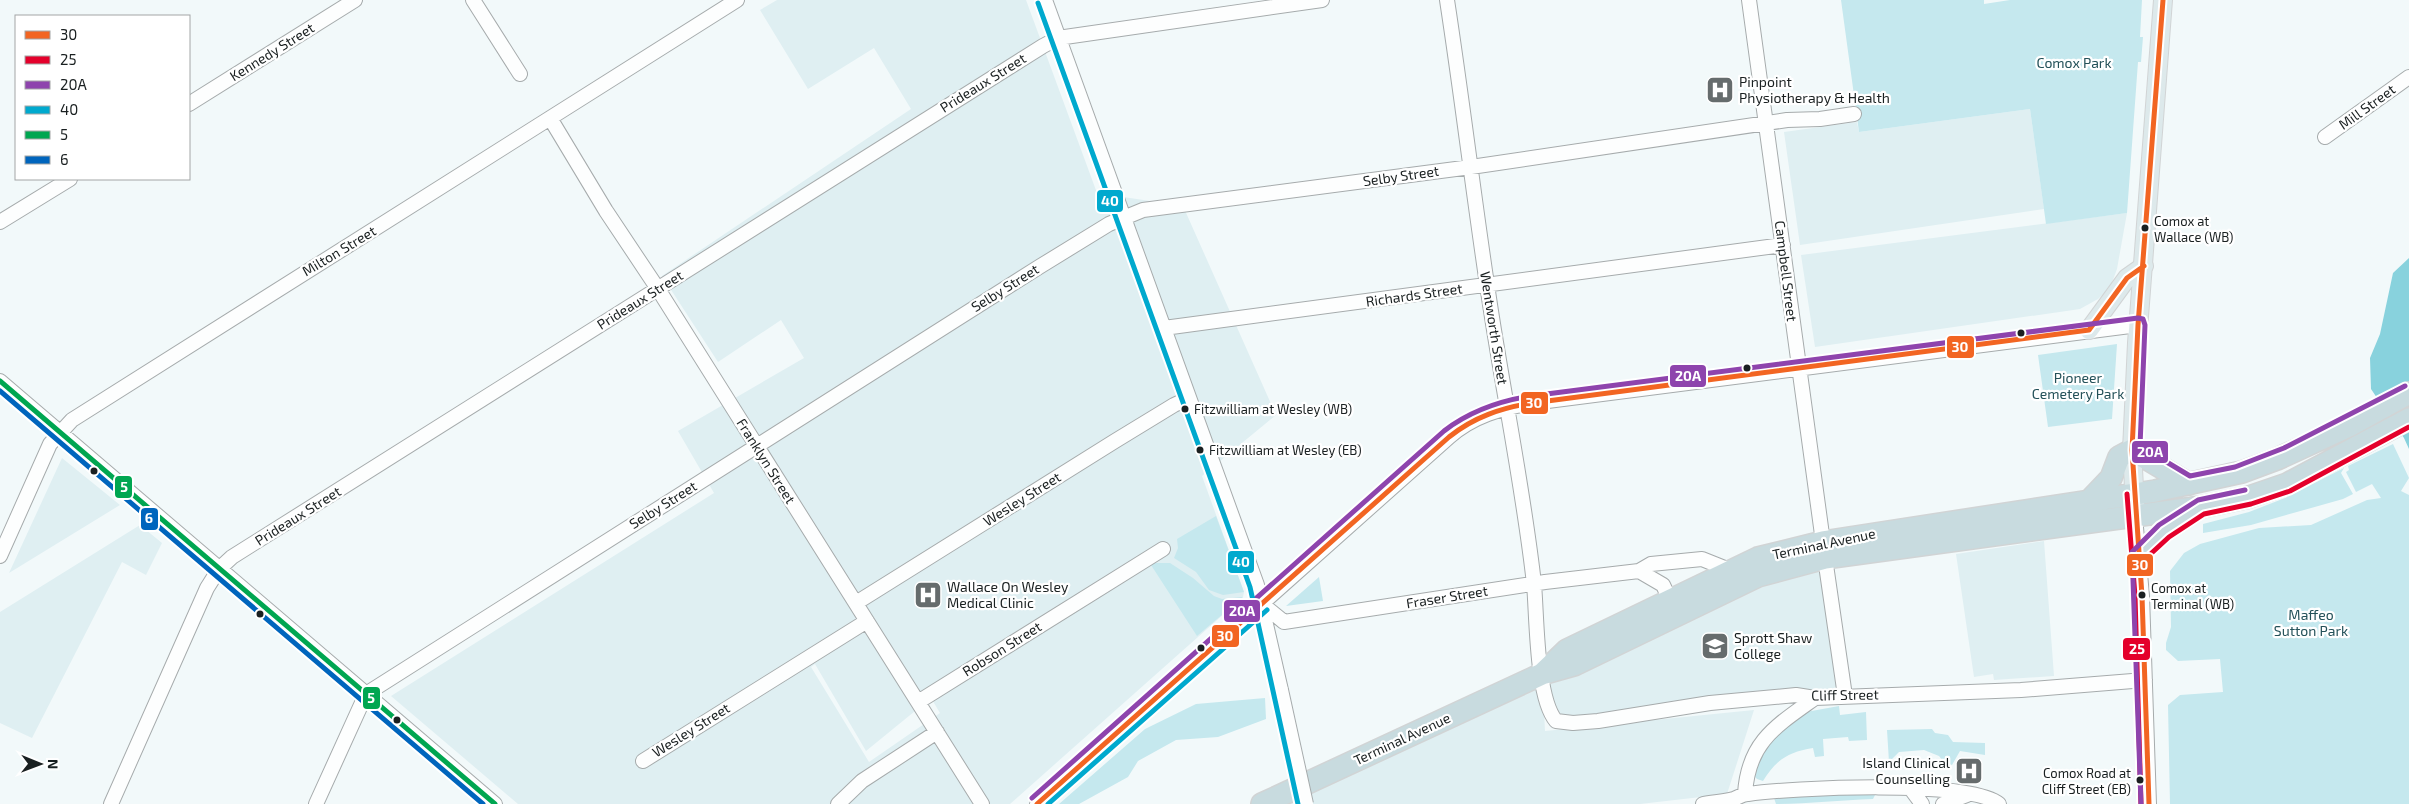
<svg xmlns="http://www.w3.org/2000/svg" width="2409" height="804" viewBox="0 0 2409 804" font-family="'Exo 2',sans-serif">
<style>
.built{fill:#dfeff2;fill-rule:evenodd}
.green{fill:#c5e8ee}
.water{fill:#88d2dd}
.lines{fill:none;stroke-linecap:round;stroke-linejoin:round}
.minor-casing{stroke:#a6abac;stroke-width:16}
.major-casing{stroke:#d1d4d5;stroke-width:20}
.highway-casing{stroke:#d1d4d5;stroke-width:24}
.minor{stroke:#fdfefe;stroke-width:14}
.major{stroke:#dde9eb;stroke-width:18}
.highway{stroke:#c8dbdf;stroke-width:21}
.minor-bridge-casing{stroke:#a6abac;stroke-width:16;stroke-linecap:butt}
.minor-bridge{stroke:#fdfefe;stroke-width:14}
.bus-1-casing{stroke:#fff;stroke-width:9}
.bus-2-casing{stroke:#fff;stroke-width:9}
.bus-3-casing{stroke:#fff;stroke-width:9}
.bus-4-casing{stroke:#fff;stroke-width:9}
.bus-5-casing{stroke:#fff;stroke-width:9}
.bus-6-casing{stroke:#fff;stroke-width:9}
.bus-1{stroke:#f26522;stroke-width:5}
.bus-2{stroke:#e4002b;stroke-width:5}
.bus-3{stroke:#8e44ad;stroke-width:5}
.bus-4{stroke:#00a9ce;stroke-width:5}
.bus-5{stroke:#00a651;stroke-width:5}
.bus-6{stroke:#0065bd;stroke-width:5}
.bus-dot{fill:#1a2021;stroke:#fff;stroke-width:2}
.labels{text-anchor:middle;stroke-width:4.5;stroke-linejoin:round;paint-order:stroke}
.bus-label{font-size:13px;fill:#1a2021;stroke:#fff;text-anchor:start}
.street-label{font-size:14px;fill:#1a2021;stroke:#fff}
.park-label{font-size:14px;fill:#245159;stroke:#fff}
.poi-label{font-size:14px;fill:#1a2021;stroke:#fff;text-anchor:start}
.line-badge{stroke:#fff;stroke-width:2}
.badge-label{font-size:14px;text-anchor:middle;font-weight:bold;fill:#fff}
</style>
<rect width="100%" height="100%" fill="#f2f9fa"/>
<path class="built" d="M777,0h249l71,193 86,13 93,209 -74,61 42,116 -1,5 -233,207h-492l-127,-108 323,-203 -36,-62 126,-73 -23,-38 -63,42 -56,-86 249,-167 -37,-61 -66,41 -48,-79zM815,664l51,87 65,-53 9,15 -71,49 -58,-95z
M2030,109l14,100 -244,36 -16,-113 73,-10 2,10z
M2127,213l-10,56 -7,19 -12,11 -18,10 -265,38 -14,-92z
M62,458l58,47 -111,68z
M140,525l22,18 -16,32 -24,-13 -90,176 -32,-15v-111z
M2044,541l10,135 -60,4 -1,-6 -19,3 -18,-123z
M1825,558l20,138 -281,27 -21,-31 2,39 209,-21 -27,84 -87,10h-356l258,-130z"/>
<path class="green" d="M1841,0h143v4l26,-4h132l-2,37h3l-2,25h-3l-11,151 -81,11 -16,-115 -171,23z
M2117,344l-5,75 -64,8 -10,-72z
M2393,444l16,34 -8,13 8,4v309h-239l-2,-99 12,-10 43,-3 -3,-33 -42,2 -12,-11v-7l5,-16 -1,-56 14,-18 16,-9 59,-16 52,-3 56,-25 14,-2 -9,-14 -16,8 -10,-20 3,-2 -1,-4z
M2344,468l-3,5 12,21 -10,5 -92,26 -48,8v-9l46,-12 36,-14z
M1216,516l28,76 -21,3 -14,-5 -13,-18 -22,-14 4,-10 -1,-9z
M1155,563h15l23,15 21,18 8,3 21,-2 -46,39 -46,-71z
M1319,577l4,24 -37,5z
M1265,698l1,21 -48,18 -42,3 -38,21 -10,16 -49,27h-20l86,-75 51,-25z
M1839,706l1,9 26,-3 1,28 -18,1 -1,-4 -25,2 1,17 -9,1 -2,-9c-25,4 -37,12 -50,33l-6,-2 -4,-4 2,-12 14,-22 37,-29z
M1932,729l3,4 13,2 5,7 32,1v12l-25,-4 -8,14 -9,-4 -4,-5 -15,-6 -25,2 -10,10 -2,-32z
M1871,793l4,2 -2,4c-33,1 -64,5 -97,5l-2,-6 29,-4z"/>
<path class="water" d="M2409,258v191l-5,-11 -33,-49 -1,-31 10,-24 13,-61z"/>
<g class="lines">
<g class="minor-casing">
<path id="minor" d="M473,0l47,74
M1045,0l212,585 24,105
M1447,0c16,104 28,208 44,311 14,91 33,182 43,273 3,33 2,113 22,137l17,2 25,-2 112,-18 86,-8 19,3 206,-8 124,-10
M1749,0l74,542
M189,104l166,-104
M550,118l56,93 52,78 324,515
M2325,137l84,-60
M0,222l70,-43
M1164,328l619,-83
M0,381l495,423
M2135,516l7,80 7,208
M0,556l50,-112 22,-24 665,-420
M1825,558l20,138
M1639,571l24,14 7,15
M856,603l259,-162 59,-36 15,-7
M1262,604l22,18 261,-40 94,-11 12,-7 51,-5 30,12
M918,702l245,-153
M643,761l224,-140
M1911,789l11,15
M1745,794c3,-52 31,-68 70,-96
M111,804l96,-216 12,-19 13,-12 811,-511 15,-8 264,-38
M316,804l50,-110 673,-427 70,-43 34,-14 328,-43 316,-47 33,-1 34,-5
M838,804l24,-23 75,-49
M1037,804l412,-367c24,-21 52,-29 83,-34l606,-78
M1703,804c10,-2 21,-2 31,-5 5,-2 9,-5 14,-5 42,-6 222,-15 251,10
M1943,804l24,-9"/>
</g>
<g class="major-casing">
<path id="major" d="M2089,330l38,-52 17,-12
M2135,506l-3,-56 5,-107 26,-343"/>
</g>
<g class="highway-casing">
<path id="highway" d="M2091,499l20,-21 8,-21 13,-7 57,34
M2139,554l25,-23 32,-21
M1543,673l24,-23 191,-92 65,-16 332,-51 87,-19 35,-13 72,-33 60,-33
M1262,804l280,-130 32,-9 184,-89 67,-18 376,-51 48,-10 38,-13 122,-65"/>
</g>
<use href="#minor" class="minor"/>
<use href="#major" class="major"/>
<use href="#highway" class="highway"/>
<g class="minor-bridge-casing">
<path id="minor-bridge" d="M1281,690l25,114"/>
</g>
<use href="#minor-bridge" class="minor-bridge"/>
<g class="bus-1-casing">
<path id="bus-1" d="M1037,804l412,-367c25,-20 52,-29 83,-34l557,-73 38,-52 17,-12
M2149,804l-7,-208 -10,-146 6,-125 25,-325"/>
</g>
<g class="bus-2-casing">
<path id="bus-2" d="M2127,494l8,102 6,208
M2144,560l25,-23 35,-23 47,-10 39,-13 119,-64"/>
</g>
<g class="bus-3-casing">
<path id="bus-3" d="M1032,798l412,-367c26,-20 55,-30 87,-35l607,-78 5,1 2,6 -5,121 50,30 45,-9 49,-19 121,-62
M2141,804l-9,-252 27,-27 39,-25 47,-10"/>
</g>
<g class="bus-4-casing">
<path id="bus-4" d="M1038,3l212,584 48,217
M1048,804l219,-194"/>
</g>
<g class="bus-5-casing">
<path id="bus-5" d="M0,381l495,423"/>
</g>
<g class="bus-6-casing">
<path id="bus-6" d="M0,391l483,413"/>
</g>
<use href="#bus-1" class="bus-1"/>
<use href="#bus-2" class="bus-2"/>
<use href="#bus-3" class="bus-3"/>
<use href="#bus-4" class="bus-4"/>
<use href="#bus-5" class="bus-5"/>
<use href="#bus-6" class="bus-6"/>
</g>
<defs>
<g id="hospital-square" transform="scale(1.4375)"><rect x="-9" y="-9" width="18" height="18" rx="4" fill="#666c6d" stroke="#fff"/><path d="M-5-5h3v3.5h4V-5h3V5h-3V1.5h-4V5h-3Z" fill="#fff"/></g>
<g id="university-square" transform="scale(1.4375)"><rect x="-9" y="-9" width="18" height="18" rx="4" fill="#666c6d" stroke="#fff"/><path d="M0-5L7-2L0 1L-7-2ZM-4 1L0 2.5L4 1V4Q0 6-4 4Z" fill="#fff"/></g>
</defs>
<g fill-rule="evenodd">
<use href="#hospital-square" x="1720" y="90"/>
<use href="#hospital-square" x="928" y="595"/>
<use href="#university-square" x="1715" y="646"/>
<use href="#hospital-square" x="1969" y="771"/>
</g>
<g class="bus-dot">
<circle cx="2145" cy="228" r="4.5"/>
<circle cx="2021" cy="333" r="4.5"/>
<circle cx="1747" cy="368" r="4.5"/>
<circle cx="1185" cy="409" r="4.5"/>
<circle cx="1200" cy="450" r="4.5"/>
<circle cx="94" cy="471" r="4.5"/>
<circle cx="2142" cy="595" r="4.5"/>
<circle cx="260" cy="614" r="4.5"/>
<circle cx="1201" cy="648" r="4.5"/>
<circle cx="397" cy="720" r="4.5"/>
<circle cx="2140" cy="780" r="4.5"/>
</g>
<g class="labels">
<g class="bus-label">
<text x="2154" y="226">Comox at<tspan x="2154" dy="16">Wallace (WB)</tspan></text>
<text x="1194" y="414">Fitzwilliam at Wesley (WB)</text>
<text x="1209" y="455">Fitzwilliam at Wesley (EB)</text>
<text x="2151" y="593">Comox at<tspan x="2151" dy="16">Terminal (WB)</tspan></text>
<text x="2131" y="778" text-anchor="end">Comox Road at<tspan x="2131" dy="16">Cliff Street (EB)</tspan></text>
</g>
<g class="street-label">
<text transform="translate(272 52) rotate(-32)" y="5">Kennedy Street</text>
<text transform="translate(983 83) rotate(-32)" y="5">Prideaux Street</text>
<text transform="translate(2367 107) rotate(-36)" y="5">Mill Street</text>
<text transform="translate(1401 176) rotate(-8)" y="5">Selby Street</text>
<text transform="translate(339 251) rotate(-31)" y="5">Milton Street</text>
<text transform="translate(1786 271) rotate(83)" y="5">Campbell Street</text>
<text transform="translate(1005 288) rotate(-32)" y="5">Selby Street</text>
<text transform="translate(1414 295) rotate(-8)" y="5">Richards Street</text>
<text transform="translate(640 300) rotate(-32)" y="5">Prideaux Street</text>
<text transform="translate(1494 328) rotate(81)" y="5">Wentworth Street</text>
<text transform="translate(766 461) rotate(58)" y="5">Franklyn Street</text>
<text transform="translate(1022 499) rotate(-32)" y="5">Wesley Street</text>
<text transform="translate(663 505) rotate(-32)" y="5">Selby Street</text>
<text transform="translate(298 516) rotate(-32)" y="5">Prideaux Street</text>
<text transform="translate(1824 544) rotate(-12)" y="5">Terminal Avenue</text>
<text transform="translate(1447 597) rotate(-9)" y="5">Fraser Street</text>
<text transform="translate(1002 649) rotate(-32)" y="5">Robson Street</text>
<text transform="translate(1845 695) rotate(-1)" y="5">Cliff Street</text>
<text transform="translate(691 730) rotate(-32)" y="5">Wesley Street</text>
<text transform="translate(1402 739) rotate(-25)" y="5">Terminal Avenue</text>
</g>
<g class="park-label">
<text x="2074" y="68">Comox Park</text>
<text x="2078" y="383">Pioneer<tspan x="2078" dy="16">Cemetery Park</tspan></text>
<text x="2311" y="620">Maffeo<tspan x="2311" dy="16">Sutton Park</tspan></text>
</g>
<g class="poi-label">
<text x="1739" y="87">Pinpoint<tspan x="1739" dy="16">Physiotherapy &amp; Health</tspan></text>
<text x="947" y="592">Wallace On Wesley<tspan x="947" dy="16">Medical Clinic</tspan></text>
<text x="1734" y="643">Sprott Shaw<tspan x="1734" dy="16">College</tspan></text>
<text x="1950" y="768" text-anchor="end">Island Clinical<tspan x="1950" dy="16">Counselling</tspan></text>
</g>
</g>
<g class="line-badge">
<rect x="1096" y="189" width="28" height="24" rx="5" fill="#00a9ce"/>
<rect x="1946" y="335" width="29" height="24" rx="5" fill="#f26522"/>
<rect x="1669" y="364" width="38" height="24" rx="5" fill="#8e44ad"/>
<rect x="1520" y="391" width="29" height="24" rx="5" fill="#f26522"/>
<rect x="2131" y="440" width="38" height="24" rx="5" fill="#8e44ad"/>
<rect x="114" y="475" width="19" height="24" rx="5" fill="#00a651"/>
<rect x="140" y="507" width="19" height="24" rx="5" fill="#0065bd"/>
<rect x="1227" y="550" width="28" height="24" rx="5" fill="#00a9ce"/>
<rect x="2126" y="553" width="28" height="24" rx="5" fill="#f26522"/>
<rect x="1223" y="599" width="38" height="24" rx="5" fill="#8e44ad"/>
<rect x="1211" y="624" width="29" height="24" rx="5" fill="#f26522"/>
<rect x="2122" y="637" width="29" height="24" rx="5" fill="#e4002b"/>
<rect x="362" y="686" width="19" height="24" rx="5" fill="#00a651"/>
</g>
<g class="badge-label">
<text x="1110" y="206">40</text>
<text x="1960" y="352">30</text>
<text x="1688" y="381">20A</text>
<text x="1534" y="408">30</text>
<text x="2150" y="457">20A</text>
<text x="124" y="492">5</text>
<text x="149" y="523">6</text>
<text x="1241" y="567">40</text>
<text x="2140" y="570">30</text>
<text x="1242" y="616">20A</text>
<text x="1225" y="641">30</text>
<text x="2137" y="654">25</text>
<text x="371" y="703">5</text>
</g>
<rect x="15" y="15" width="175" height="165" fill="#ffffff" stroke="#a3a6a6"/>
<rect x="25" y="31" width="25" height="8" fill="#f26522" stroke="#a3a6a6"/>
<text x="60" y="40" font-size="15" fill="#1a2021">30</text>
<rect x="25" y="56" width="25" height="8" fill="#e4002b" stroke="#a3a6a6"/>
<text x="60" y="65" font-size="15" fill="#1a2021">25</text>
<rect x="25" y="81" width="25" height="8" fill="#8e44ad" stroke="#a3a6a6"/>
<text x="60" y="90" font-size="15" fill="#1a2021">20A</text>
<rect x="25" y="106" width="25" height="8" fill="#00a9ce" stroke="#a3a6a6"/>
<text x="60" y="115" font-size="15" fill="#1a2021">40</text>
<rect x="25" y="131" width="25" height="8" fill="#00a651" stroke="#a3a6a6"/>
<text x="60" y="140" font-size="15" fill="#1a2021">5</text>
<rect x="25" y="156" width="25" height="8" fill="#0065bd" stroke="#a3a6a6"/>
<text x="60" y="165" font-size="15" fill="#1a2021">6</text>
<g transform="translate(40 764) rotate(91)" stroke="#ffffff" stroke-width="4" paint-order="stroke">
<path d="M0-4L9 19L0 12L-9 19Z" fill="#1a2021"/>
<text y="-8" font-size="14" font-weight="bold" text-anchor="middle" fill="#1a2021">N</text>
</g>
</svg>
